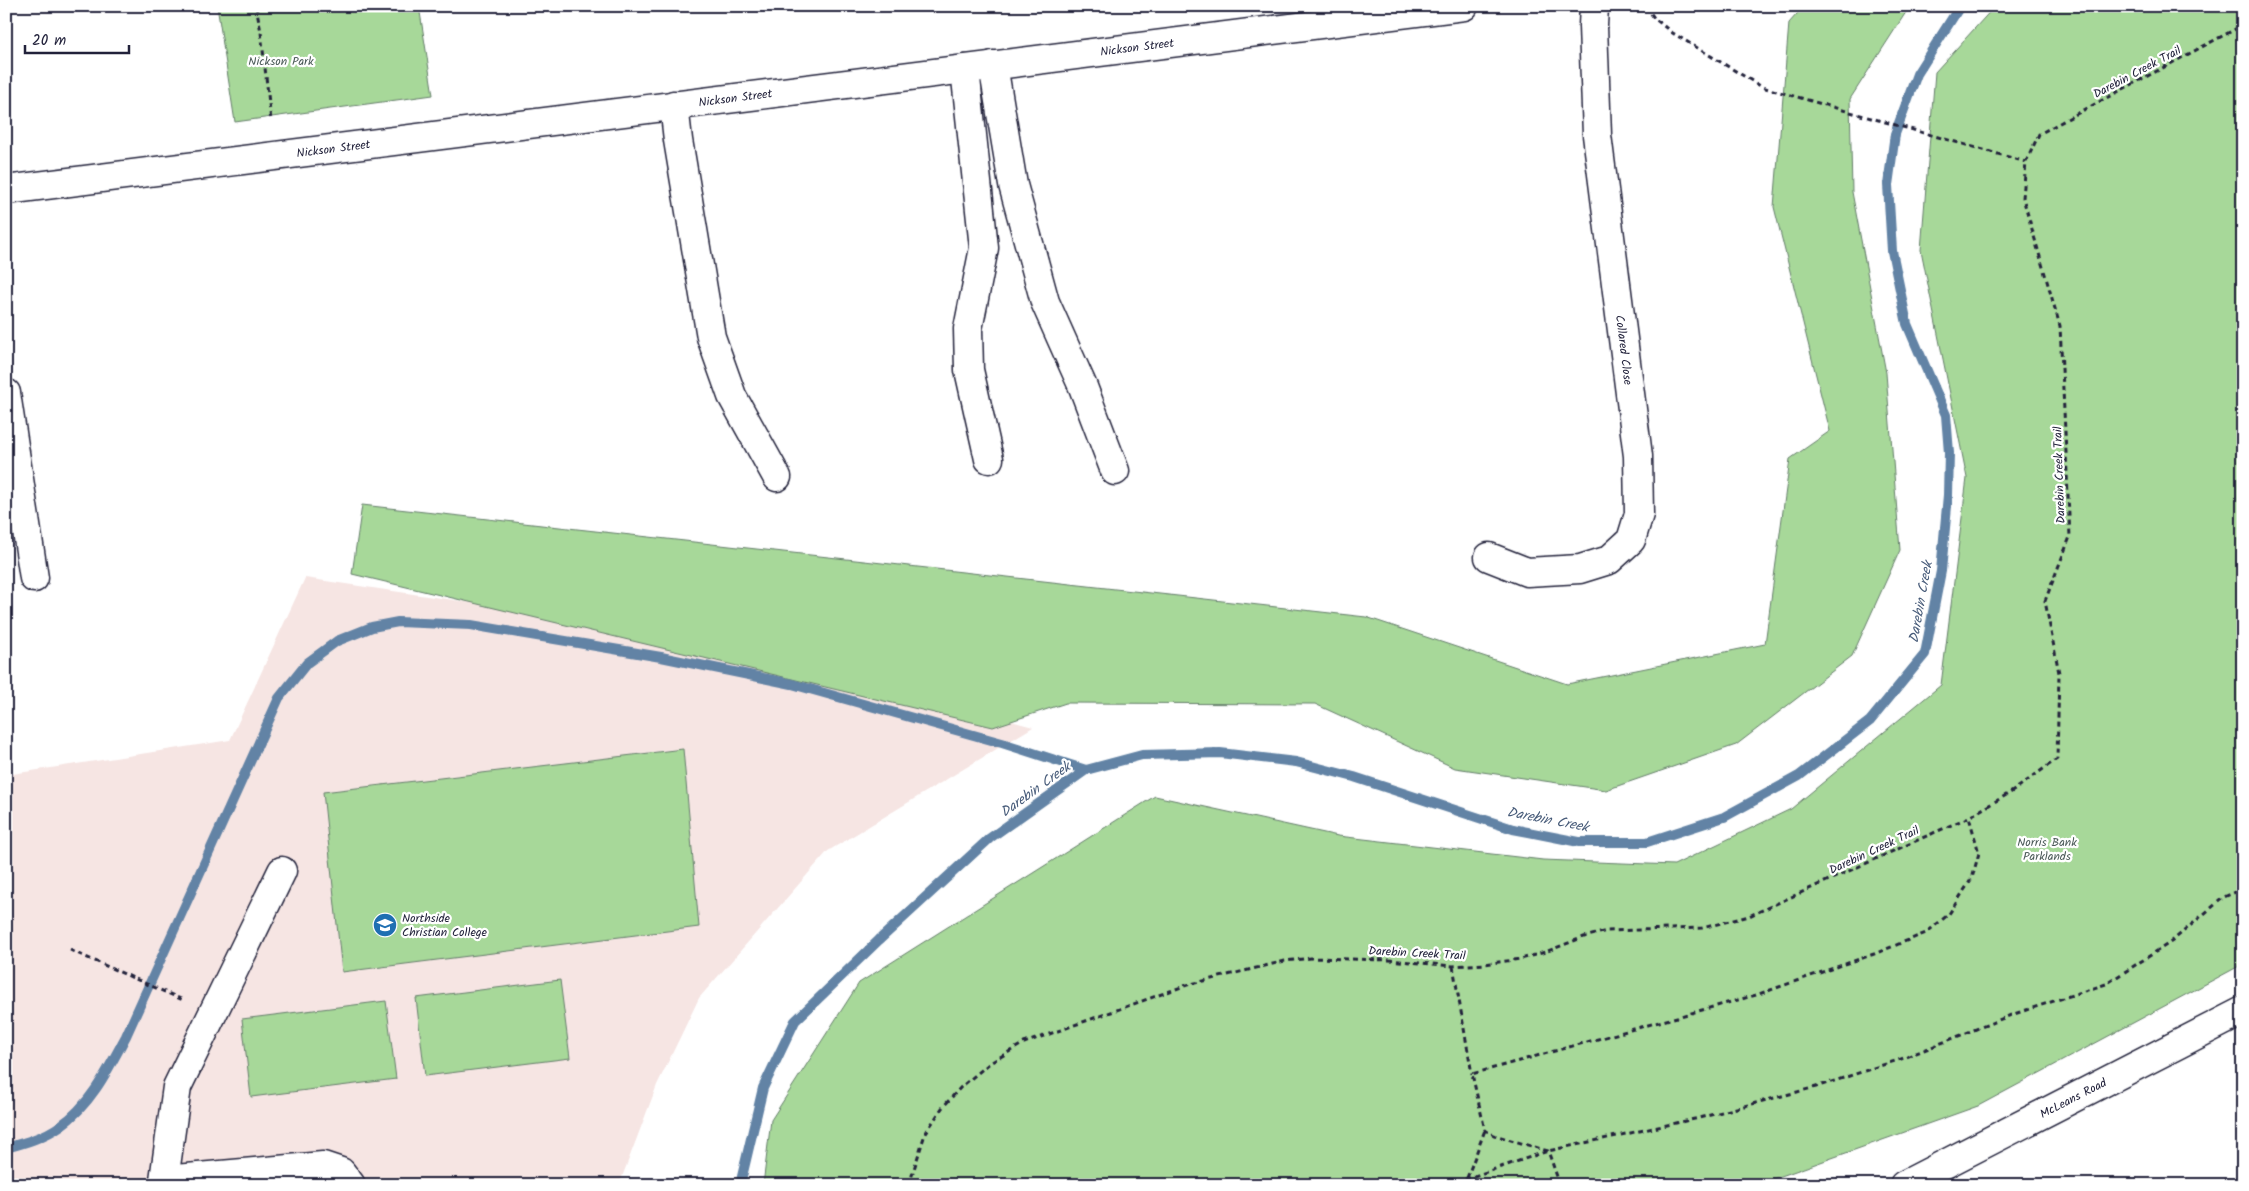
<svg xmlns="http://www.w3.org/2000/svg" width="2249" height="1191" viewBox="0 0 2249 1191" font-family="Kalam,sans-serif">
<style>
.built{fill:#f6e5e3}
.green{fill:#a7d899;stroke:#647d6a}
.lines{fill:none;stroke-linecap:round;stroke-linejoin:round}
.stream{stroke:#6283a5;stroke-width:10}
.minor-casing{stroke:#22223b;stroke-width:31}
.path{stroke:#22223b;stroke-width:3;stroke-dasharray:5 4;stroke-linecap:butt}
.minor{stroke:#fff;stroke-width:28}
.labels{text-anchor:middle;stroke-width:4.5;stroke-linejoin:round;paint-order:stroke}
.street-label{font-size:12px;fill:#22223b;stroke:#fff}
.park-label{font-size:12px;fill:#4a5957;stroke:#fff}
.poi-label{font-size:12px;fill:#22223b;stroke:#fff;text-anchor:start}
.water-label{font-size:14px;font-style:italic;fill:#475b79;stroke:#fff}
</style>
<rect width="100%" height="100%" fill="#fff"/>
<filter id="ink" filterUnits="userSpaceOnUse"><feTurbulence type="fractalNoise" baseFrequency=".02" numOctaves="2"/><feDisplacementMap in="SourceGraphic" scale="10" xChannelSelector="R" yChannelSelector="G"/><feConvolveMatrix kernelMatrix="1 2 1 2 8 2 1 2 1" color-interpolation-filters="sRGB"/></filter>
<g filter="url(#ink)">
<path class="built" d="M305,578l397,59 331,90 -205,124 -129,147 -42,87 -38,100h-613v-410l224,-35z"/>
<path class="green" d="M217,6h202l14,89 -198,27z
M1804,6h106l-60,93 2,93 34,181 14,177 -48,106 -116,89 -130,45 -151,-22 -140,-64 -249,-1 -73,24 -641,-153 10,-69 1004,112 201,67 198,-40 25,-185 40,-28 -56,-224 15,-184z
M1995,6h248v958l-265,142 -222,79h-993l8,-65 88,-137 296,-187 183,40 205,24 131,5 117,-56 150,-124 26,-207 -46,-228 14,-178z
M683,749l16,178 -357,45 -19,-180z
M560,980l10,78 -145,18 -9,-78z
M386,1001l10,78 -145,18 -9,-78z"/>
<g class="lines">
<path class="stream" d="M6,1148c18,-5 39,-11 54,-22 31,-21 49,-58 66,-90l153,-338 28,-35 30,-22 35,-14 26,-5 73,3 190,32 131,27 210,59 84,27
M740,1185l23,-97 32,-67 84,-81 111,-102 96,-68 56,-15 78,-2 76,9 58,15 159,52 66,13h68l77,-25 75,-41 71,-55 55,-67 16,-83 7,-76 1,-42 -3,-38 -39,-91 -15,-73 -4,-66 7,-51 22,-60 43,-68"/>
<g class="minor-casing">
<g id="minor">
<path d="M993,65l20,120 32,117 38,85 32,84"/>
<path d="M965,69l19,179 -16,81 1,41 20,89"/>
<path d="M674,105l4,35 33,197 21,59 45,81"/>
<path id="s1" d="M6,190l1458,-184"/>
<path d="M6,393l28,185"/>
<path d="M1489,557l38,15 53,-3 29,-9 22,-20 8,-26 -1,-58 -41,-321 -4,-109 1,-20"/>
<path d="M282,871l-105,216 -13,93 159,-14 18,6 10,13"/>
<path id="s2" d="M1904,1185l339,-174"/>
</g>
</g>
<path class="path" d="M256,6l5,26 10,89
M1646,6l8,12 17,14 91,55 264,75
M70,950l113,50
M1453,966l19,108
M1467,1178l18,-48
M909,1185l16,-51 17,-26 19,-21 29,-24 34,-20 163,-58 98,-24 26,-3 78,2 64,6 32,-2 36,-5 24,-7 39,-15 23,-6 95,-3 47,-12 220,-99 44,-26 44,-32 2,-86 -14,-72 25,-64 -10,-211 -37,-128 3,-36 13,-28 204,-109
M1448,1185l100,-34 151,-33 117,-31 88,-29 107,-43 95,-31 65,-42 53,-45 19,-8
M1560,1185l-12,-34 -54,-16 -9,-5 -13,-56 284,-79 118,-41 52,-21 23,-19 23,-36 7,-25 -10,-36"/>
<use href="#minor" class="minor"/>
</g>
</g>
<defs>
<g id="school-disc" transform="scale(1.25)"><circle r="9.5" fill="#1f6fb2" stroke="#fff"/><path d="M0-5L7-2L0 1L-7-2ZM-4 1L0 2.5L4 1V4Q0 6-4 4Z" fill="#fff"/></g>
</defs>
<g fill-rule="evenodd">
<use href="#school-disc" x="385" y="925"/>
</g>
<g class="labels">
<g class="street-label">
<text dy="4" stroke="none"><textPath href="#s1" startOffset="1140">Nickson Street</textPath></text>
<text transform="translate(2137 72) rotate(-28)" y="4">Darebin Creek Trail</text>
<text dy="4" stroke="none"><textPath href="#s1" startOffset="735">Nickson Street</textPath></text>
<text dy="4" stroke="none"><textPath href="#s1" startOffset="330">Nickson Street</textPath></text>
<text transform="translate(1624 350) rotate(83)" y="4">Collared Close</text>
<text transform="translate(2059 475) rotate(-92)" y="4">Darebin Creek Trail</text>
<text transform="translate(1874 850) rotate(-25)" y="4">Darebin Creek Trail</text>
<text transform="translate(1417 953) rotate(3)" y="4">Darebin Creek Trail</text>
<text dy="4" stroke="none"><textPath href="#s2" startOffset="190">McLeans Road</textPath></text>
</g>
<g class="park-label">
<text x="281" y="65">Nickson Park</text>
<text x="2047" y="846">Norris Bank<tspan x="2047" dy="14">Parklands</tspan></text>
</g>
<g class="poi-label">
<text x="402" y="922">Northside<tspan x="402" dy="14">Christian College</tspan></text>
</g>
<g class="water-label">
<text transform="translate(1920 602) rotate(-80)" y="5">Darebin Creek</text>
<text transform="translate(1035 789) rotate(-36)" y="5">Darebin Creek</text>
<text transform="translate(1548 819) rotate(11)" y="5">Darebin Creek</text>
</g>
</g>
<rect width="2249" height="1191" fill="none" stroke="#fff" stroke-width="25"/>
<rect x="12" y="12" width="2224" height="1166" fill="none" stroke="#22223b" stroke-width="2" filter="url(#ink)"/>
<path d="M25 45v8h104v-8" fill="none" stroke="#22223b" stroke-width="2.5"/>
<text x="32" y="45" font-size="15" fill="#22223b" stroke="#ffffff" stroke-width="4" paint-order="stroke">20 m</text>
</svg>
